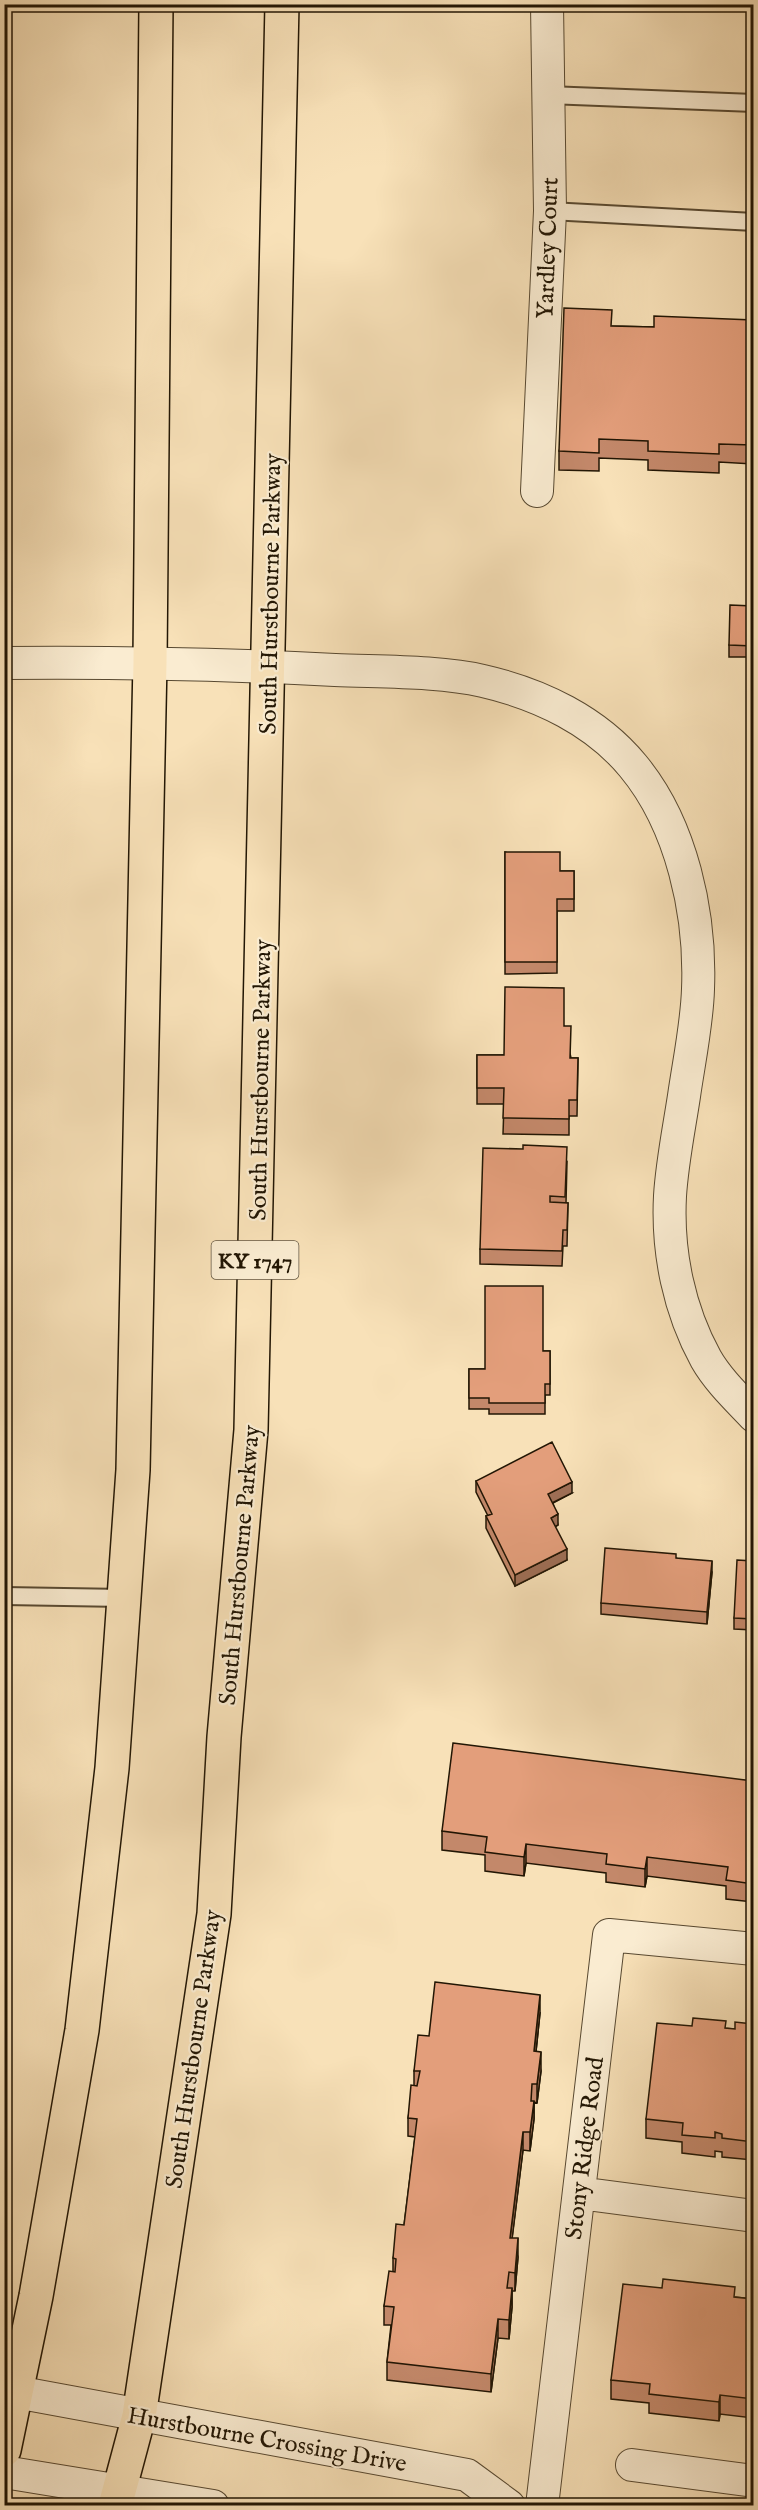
<svg xmlns="http://www.w3.org/2000/svg" width="758" height="2510" viewBox="0 0 758 2510" font-family="'IM FELL English',serif">
<style>
.lines{fill:none;stroke-linecap:round;stroke-linejoin:round}
.lane-casing{stroke:#584931;stroke-width:20}
.street-casing{stroke:#584931;stroke-width:34}
.primary-casing{stroke:#221604;stroke-width:36}
.lane{stroke:#faecd1;stroke-width:16}
.street{stroke:#faecd1;stroke-width:32}
.primary{stroke:#f8e1b8;stroke-width:33}
.wall{fill:#c3886a;stroke:#221604;stroke-width:1.5}
.shaded-wall{fill:#9f6f56;stroke:#221604;stroke-width:1.5}
.building{fill:#e39e7b;stroke:#221604;stroke-width:1.5}
.labels{text-anchor:middle;stroke-width:4.5;stroke-linejoin:round;paint-order:stroke}
.shield{fill:#faecd1;stroke:#635642;stroke-width:1.5}
.shield-label{font-size:22px;font-weight:bold;fill:#221604}
.street-label{font-size:24px;fill:#221604;stroke:#faecd1}
</style>
<rect width="100%" height="100%" fill="#f8e1b8"/>
<filter id="stains"><feTurbulence type="fractalNoise" baseFrequency=".00333" numOctaves="4"/><feColorMatrix values="0 0 0 0 .2 0 0 0 0 .09 0 0 0 0 .02 0 0 0 .5 -.17"/></filter>
<radialGradient id="worn" r=".72"><stop offset=".6" stop-color="#630" stop-opacity="0"/><stop offset="1" stop-color="#630" stop-opacity=".3"/></radialGradient>
<g class="lines">
<g class="lane-casing">
<path id="lane" d="M548,95l206,8
M550,211l204,11
M4,1596l120,2"/>
</g>
<g class="street-casing">
<path id="street" d="M537,491l13,-280 -3,-207
M4,663c111,-1 221,1 331,7 45,2 106,1 148,11 57,13 113,40 150,85 49,59 68,148 65,223 -1,35 -9,72 -14,107 -5,33 -12,67 -14,100 -3,56 9,114 36,163 12,21 31,39 48,57
M579,2193l175,23
M16,2392l451,83 42,31
M632,2465l122,16
M4,2472l209,34
M542,2506l67,-571 145,14"/>
</g>
<g class="primary-casing">
<path id="primary" d="M4,2450l32,-154 46,-266 30,-262 21,-298 17,-808 6,-658
M115,2506l24,-90 75,-502 10,-177 27,-307 31,-1426"/>
</g>
<use href="#lane" class="lane"/>
<use href="#street" class="street"/>
<use href="#primary" class="primary"/>
</g>
<path class="wall" d="M753,320v144l-34,-2v11l-71,-3v-10l-49,-2v13l-40,-1v-19l53,-125 42,1z
M753,606v51h-24v-12z
M753,660v39h-1v-11z
M505,852l55,19h14v40h-17v62l-52,1z
M564,1026l7,32h7l-1,58h-8v19l-66,-1 1,-30h-27v-49h27z
M567,1162l-1,41h2l-1,43h-4l-1,20 -82,-2v-15z
M543,1351h7v44h-5v19h-56v-5h-20v-40h16z
M476,1481l96,12 -19,10 5,22 -3,2 12,33 -52,26 -29,-58v-12h2l-12,-24z
M676,1558l36,14 -5,52 -106,-10v-11z
M753,1561v69l-19,-1v-11z
M753,1781v121l-27,-3v-13l-79,-10 -2,11 -39,-5v-9l-80,-10 -2,13 -39,-5v-16l-43,-5v-19z
M540,2013l-4,39 5,19 -4,32 -3,-1v17l-4,32 -7,-1 -11,88 6,19 -3,34h-3v16l-3,32 -11,-1 -7,54 -104,-12v-18l4,-37h-7v-19l9,-34v-14l11,-33 11,-88 -7,-1v-18l6,-33v-14l15,-35z
M753,2024v136l-31,-3v-5l-7,-1v6l-33,-4v-11l-36,-4v-19l46,-93 43,3z
M735,2297l18,2v119l-33,-4 -1,7 -70,-8v-10l-38,-4v-19z"/>
<path class="shaded-wall" d="M572,1482v11l-24,12v-11z
M558,1514v11l-7,4v-11z
M567,1549v11l-52,26v-11z
M712,1561v11l-5,52v-12z
M526,1844v19l-2,13v-19z
M647,1857v19l-2,11v-18z
M540,1995v18l-6,57v-19z
M541,2052v19l-4,32v-19z
M534,2101v18l-4,32v-19z
M523,2132v18l-13,106v-18z
M518,2238v19l-3,34v-18z
M512,2288v19l-3,32v-19z
M498,2319v19l-7,54v-18z
M720,2395v19l-1,7v-19z"/>
<path class="building" d="M564,308l48,2 -1,16 43,1v-11l99,4v125l-34,-1v10l-71,-3v-10l-49,-2v14l-40,-2z
M730,605l23,1v40l-24,-1z
M753,660v28h-1z
M505,852h55v19h14v28h-17v63h-52z
M505,987l59,1v38h7l-1,32h8l-1,42h-8v19l-66,-1 1,-30h-27v-33h27z
M523,1145l44,2 -2,50 -15,-1v6l18,1 -1,27h-4l-1,21 -82,-2 3,-101 40,1z
M485,1286h58v65h7v33h-5v19h-56v-5h-20v-29h16z
M552,1442l20,40 -24,12 10,20 -7,4 16,31 -52,26 -29,-59 6,-2 -16,-33z
M605,1548l71,6v4l36,3 -5,51 -106,-9z
M737,1560l16,1v58l-19,-1z
M453,1743l300,38v103l-27,-4 2,-13 -81,-10 -2,12 -39,-5 1,-10 -81,-10 -2,13 -39,-5 2,-15 -45,-6z
M435,1982l105,13 -6,56 7,1 -4,32h-5l-1,17h3l-4,31h-7l-13,106h8l-3,35 -6,-1 -2,16h5l-3,32 -11,-1 -7,55 -104,-12 7,-55 -10,-1 5,-35 6,1 1,-13 -3,-1 3,-34 8,1 13,-106 -9,-1 3,-33 6,1 3,-15h-6l4,-36 11,1z
M693,2018l33,3 -1,7 10,1v-7l18,2v118l-31,-4v-4l-7,-2v6l-33,-3 1,-12 -37,-4 11,-96 35,3z
M663,2279l72,8 -1,10 19,2v100l-33,-4 -1,7 -70,-8 1,-10 -39,-4 12,-96 39,4z"/>
<g class="labels">
<rect class="shield" x="211.5" y="1241" width="87" height="38" rx="4.5"/>
<g class="shield-label">
<text x="255" y="1268">KY 1747</text>
</g>
<g class="street-label">
<text transform="translate(547 248) rotate(-88)" y="8">Yardley Court</text>
<text transform="translate(270 594) rotate(-89)" y="8">South Hurstbourne Parkway</text>
<text transform="translate(260 1080) rotate(-89)" y="8">South Hurstbourne Parkway</text>
<text transform="translate(239 1565) rotate(-85)" y="8">South Hurstbourne Parkway</text>
<text transform="translate(193 2049) rotate(-82)" y="8">South Hurstbourne Parkway</text>
<text transform="translate(584 2148) rotate(-83)" y="8">Stony Ridge Road</text>
<text transform="translate(267 2439) rotate(10)" y="8">Hurstbourne Crossing Drive</text>
</g>
</g>
<rect width="758" height="2510" fill="none" stroke="#f8e1b8" stroke-width="24"/>
<rect x="6" y="6" width="746" height="2498" fill="none" stroke="#221604" stroke-width="3"/>
<rect x="12" y="12" width="734" height="2486" fill="none" stroke="#221604" stroke-width="1.5"/>
<rect width="100%" height="100%" filter="url(#stains)"/>
<rect width="100%" height="100%" fill="url(#worn)"/>
</svg>
